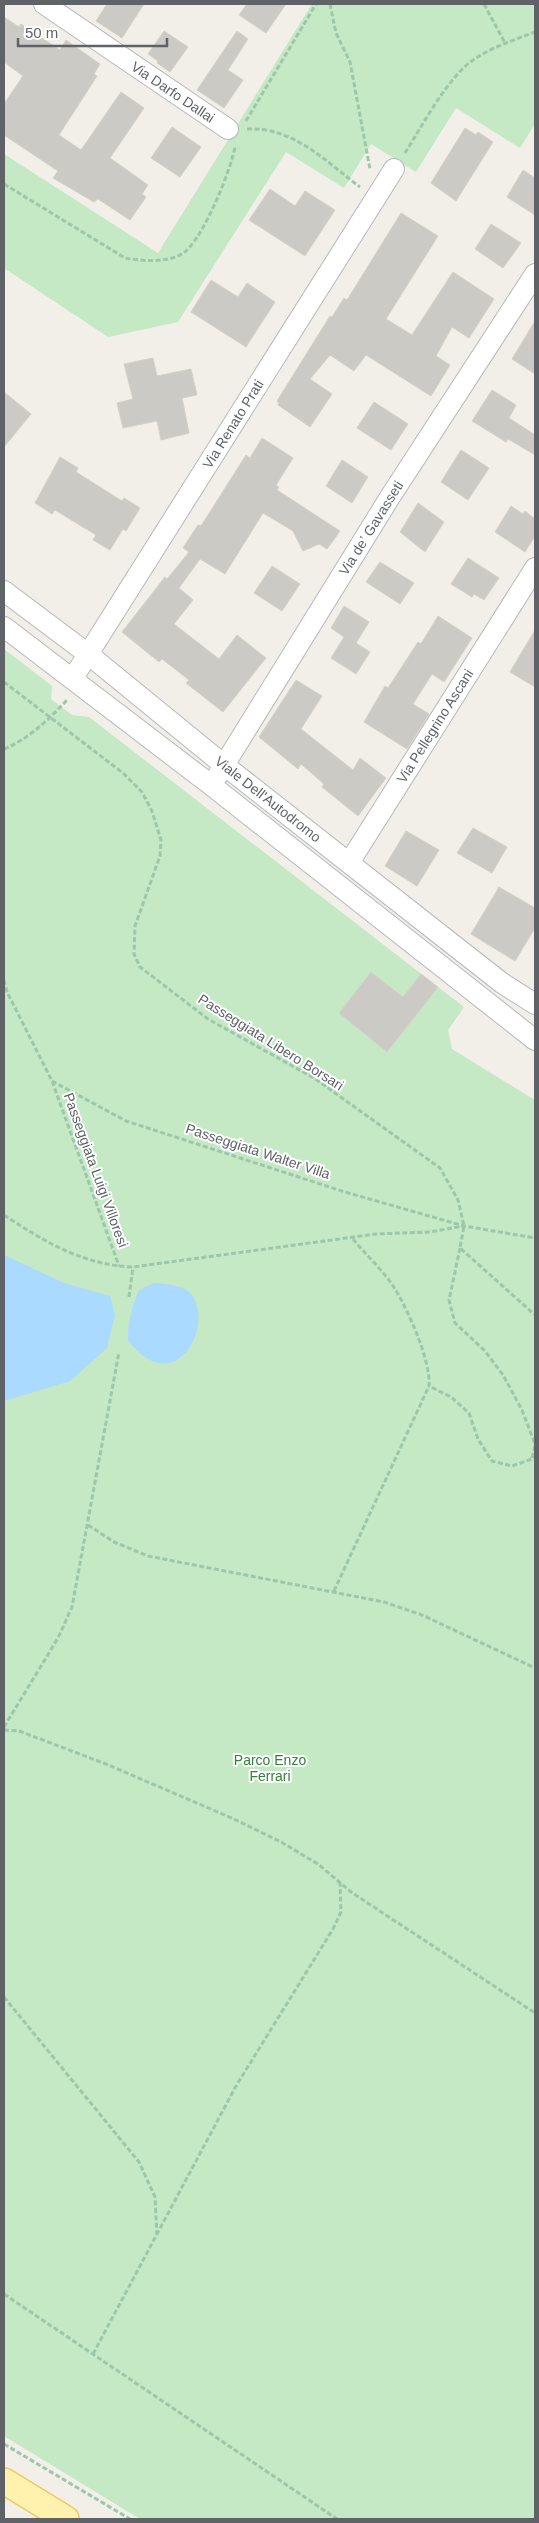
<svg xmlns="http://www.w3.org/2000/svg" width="539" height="2523" viewBox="0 0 539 2523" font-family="Helvetica,sans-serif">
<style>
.green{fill:#c5e8c5}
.water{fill:#aadaff}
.building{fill:#cccac5;stroke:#d6d1c6}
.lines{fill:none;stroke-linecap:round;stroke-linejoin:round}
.minor-casing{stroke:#b5b8bc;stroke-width:22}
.major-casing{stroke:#f2c960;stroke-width:28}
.path{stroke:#9cc7a9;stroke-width:3;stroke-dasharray:5 2.5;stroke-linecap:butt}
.minor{stroke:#fff;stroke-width:20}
.major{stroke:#fff2af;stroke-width:25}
.labels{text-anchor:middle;stroke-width:4;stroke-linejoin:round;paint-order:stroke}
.street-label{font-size:14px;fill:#5f6368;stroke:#fff}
.park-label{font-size:14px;fill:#348238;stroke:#fff}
</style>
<rect width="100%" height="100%" fill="#f1efe8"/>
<path class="green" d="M312,4h223v120l-15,24 -64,-40 -40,64 -45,-28 -27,44 -58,-36 -108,170 -70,15 -104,-69v-114l154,99z
M4,649l48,37 -1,13 21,16 17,2 375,290 -16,23 4,19 83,51v1419h-395l-136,-83z"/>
<path class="water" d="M4,1255l60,28 46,13 5,19 -8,33 -37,33 -66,20z
M154,1283c11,1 27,1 36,10 27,30 -15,110 -62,47 0,-19 4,-33 11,-50z"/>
<path class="building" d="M107,4h37l-22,34 -26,-17z
M247,4h39l-20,29 -27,-18z
M4,17l15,10 2,-3 39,26 6,-10 34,24 -6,10 3,2 -38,59 22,15 40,-58 23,16 -34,50 38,27 -6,9 4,3 -16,23 -32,-21 -4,3 -41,-24 5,-7 -54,-36v-31l19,-28 -19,-14z
M164,31l24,16 -18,25 -13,-9 1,-2 -10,-7z
M237,31l11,8 -20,31 15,10 -19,28 -27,-18z
M172,127l29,20 -21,30 -29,-19z
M465,128l11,7 2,-3 15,10 -37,59 -25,-18z
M523,170l12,8v37l-28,-18z
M270,189l25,17 10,-15 30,19 -30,46 -56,-36z
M401,213l37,23 -52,83 26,16 41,-63 41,27 -25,39 -17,-11 -16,29 14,9 -19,31 -65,-41 -12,16 -24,-16 -20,24 22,15 -22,33 -32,-22 1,-2 -2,-2 53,-85 2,1 12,-19 3,2z
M491,224l30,19 -18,25 -28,-19z
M211,280l27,17 9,-14 28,19 -29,45 -55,-35z
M535,321v53l-23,-15z
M153,358l4,18 34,-7 6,26 -15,3 7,35 -28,7 -4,-19 -34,7 -6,-25 16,-4 -9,-35z
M492,390l24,15 -7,13 26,17v20l-27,-16 -2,3 -34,-21z
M4,392l27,22 -27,33z
M374,402l34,22 -17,26 -34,-22z
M262,438l31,20 -17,27 3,2 -2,3 63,41 -13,18 -8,-5 -16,7 -10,-20 -30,-18 -38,61 -25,-15 -21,29 14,12 -19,24 45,35 18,-24 29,23 -43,54 -37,-29 3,-3 -27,-21 -3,3 -37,-30 43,-55 2,2 22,-27 -6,-4 15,-23 3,1 45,-71 4,3z
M461,450l28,18 -21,32 -27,-18z
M60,457l18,11 -2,4 46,29 2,-3 16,10 -14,23 -3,-2 -13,21 -17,-10 3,-5 -41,-25 -3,4 -17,-11z
M342,460l26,17 -16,26 -26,-17z
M418,503l26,19 -19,30 -25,-20z
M511,506l12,8 2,-3 10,8v17l-10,16 -30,-20z
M468,558l31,20 -15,22 -10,-6 -2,3 -21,-13z
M380,562l34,21 -14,21 -34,-22z
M272,566l28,18 -18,27 -28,-18z
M344,606l25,16 -13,21 14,9 -14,22 -25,-16 13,-21 -13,-9z
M438,616l34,22 -28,44 -12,-8 -19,30 16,10 -22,35 -43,-27 21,-36 3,2 30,-46 3,2z
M535,630v57l-25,-15z
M296,680l26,16 -21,33 52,41 7,-12 26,20 -28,38 -36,-29 2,-3 -23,-20 -3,5 -39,-32z
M473,828l34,19 -15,26 -35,-20z
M406,831l33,19 -22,36 -32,-20z
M499,887l36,21v20l-20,33 -44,-27z
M371,972l32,25 18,-23 17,13 -51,65 -48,-39z"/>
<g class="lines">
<g class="minor-casing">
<path id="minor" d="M44,4l184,125
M4,591l84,63 136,111 278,218 33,21
M4,627l207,158 324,255
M73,678l321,-509
M218,775l172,-278 145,-223
M349,863l186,-295"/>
</g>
<g class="major-casing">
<path id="major" d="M4,2481l62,38"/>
</g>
<path class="path" d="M330,4l6,29 14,29 20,107
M484,4l21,39
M246,121l70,-117
M247,129c47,-2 78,32 113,58
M405,153c17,-27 43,-76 68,-93 19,-13 41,-20 62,-28
M4,184l121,74c17,3 41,5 57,-4 20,-12 49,-84 53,-107
M4,682l119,91 19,19 10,19 9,29 -1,16 -25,70 -1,28 6,13 68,52 106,59 126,90 18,32 6,26 -4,22 75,67
M4,749c25,-10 45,-30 64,-50
M4,980l3,12 45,89 67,185
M52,1081l74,40 219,71 119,34 71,12
M4,1215c41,27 79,50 129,52l243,-33 54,-2 33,-6
M353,1239c13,16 31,32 42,50 13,21 36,72 34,97l22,11 18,16 9,26 14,22 20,5 23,-8
M460,1248l-11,52 6,23 30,28 18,24 19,35 13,34
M129,1297l4,-30
M532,1458l3,-12
M88,1525l26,17 34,14 236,46 38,13 113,53
M334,1591l95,-205
M4,1727l54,-89 14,-31 47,-255
M4,1730l15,1 87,33 128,55 47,23 37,22 33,28 184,121
M4,1997l135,165 16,35 2,39
M4,2294l333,225
M93,2354l143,-268 97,-157 8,-17 -1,-29
M4,2444l126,75"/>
<use href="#minor" class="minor"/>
<use href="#major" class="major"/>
</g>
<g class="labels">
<g class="street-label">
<text transform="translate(173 92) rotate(34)" y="5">Via Darfo Dallai</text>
<text transform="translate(233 424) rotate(-58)" y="5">Via Renato Prati</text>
<text transform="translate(371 528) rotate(-58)" y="5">Via de’ Gavasseti</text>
<text transform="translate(435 726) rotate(-58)" y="5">Via Pellegrino Ascani</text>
<text transform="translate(268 799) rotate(38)" y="5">Viale Dell'Autodromo</text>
<text transform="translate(271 1042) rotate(32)" y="5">Passeggiata Libero Borsari</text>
<text transform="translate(258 1151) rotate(18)" y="5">Passeggiata Walter Villa</text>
<text transform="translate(96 1170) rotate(70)" y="5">Passeggiata Luigi Villoresi</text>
</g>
<g class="park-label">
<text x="270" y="1765">Parco Enzo<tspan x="270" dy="16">Ferrari</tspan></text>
</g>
</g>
<rect width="539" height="2523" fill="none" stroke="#5f6368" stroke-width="10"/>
<path d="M18 38v8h149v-8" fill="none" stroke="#5f6368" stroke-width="2.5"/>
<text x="25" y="38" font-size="15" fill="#5f6368" stroke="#ffffff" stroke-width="4" paint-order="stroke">50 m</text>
</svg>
